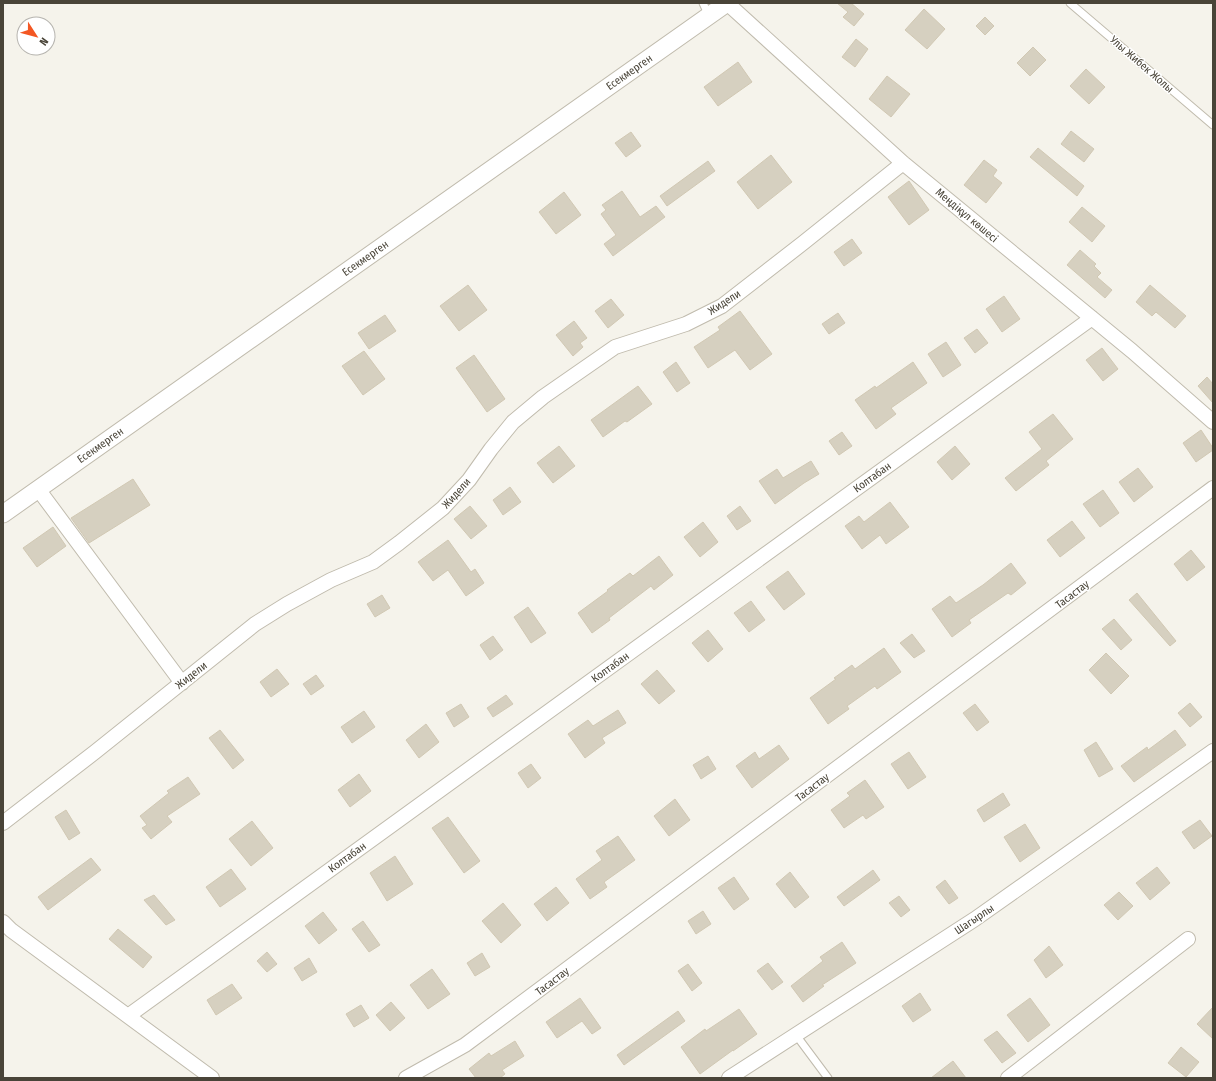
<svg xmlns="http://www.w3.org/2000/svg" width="1216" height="1081" viewBox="0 0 1216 1081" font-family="'Fira Sans Condensed',sans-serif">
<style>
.building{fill:#d6d0c0;stroke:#d1c8b3}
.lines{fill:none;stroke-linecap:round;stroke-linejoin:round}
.service-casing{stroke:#c0bbad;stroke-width:9}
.minor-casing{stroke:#c0bbad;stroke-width:16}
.tertiary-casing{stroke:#c0bbad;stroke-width:19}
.service{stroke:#fff;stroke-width:7}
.minor{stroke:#fff;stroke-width:14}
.tertiary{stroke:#fff;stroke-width:17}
.labels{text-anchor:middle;stroke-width:3;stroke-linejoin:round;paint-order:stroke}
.street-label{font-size:11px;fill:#494438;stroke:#fff}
</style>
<rect width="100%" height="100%" fill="#f5f3eb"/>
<path class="building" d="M837,3h14l13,11 -10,12 -11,-9 5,-5z
M924,9l21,20 -18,20 -22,-19z
M985,17l9,9 -9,9 -9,-9z
M856,39l12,10 -13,18 -13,-10z
M1033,47l13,13 -16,16 -13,-13z
M738,62l14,20 -34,24 -14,-19z
M1086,69l19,18 -16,17 -19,-18z
M887,76l23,18 -19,23 -22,-18z
M1071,131l23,18 -10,13 -23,-18z
M631,132l10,14 -15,11 -11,-14z
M1038,148l46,38 -7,10 -47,-39z
M771,155l21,27 -34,27 -21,-27z
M984,160l13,10 -4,6 9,7 -16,20 -22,-18z
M708,161l7,10 -48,35 -7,-10z
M909,181l20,29 -20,15 -21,-28z
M622,191l18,26 16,-11 9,11 -52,39 -9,-12 12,-9 -15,-21 5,-4 -4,-5z
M564,192l17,23 -25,19 -17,-22z
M1082,207l23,19 -13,16 -23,-20z
M852,239l10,14 -18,13 -10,-14z
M1080,250l16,14 -2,2 7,7 -4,4 15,13 -7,8 -38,-33z
M468,285l19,25 -28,21 -19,-25z
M1150,285l36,31 -11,12 -19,-16 -4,4 -16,-14z
M1004,296l16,23 -18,13 -16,-23z
M611,299l13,16 -16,13 -13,-17z
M740,311l32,43 -22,16 -15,-20 -27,18 -14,-21 26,-17 -2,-3z
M838,313l7,10 -16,11 -7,-10z
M385,315l11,16 -27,18 -11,-16z
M574,321l13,17 -7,5 3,4 -10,9 -17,-21z
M977,329l11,14 -13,10 -11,-15z
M946,342l15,23 -18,12 -15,-23z
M1102,348l16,21 -15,12 -17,-21z
M364,351l21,28 -22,16 -21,-29z
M474,355l31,44 -18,13 -31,-44z
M676,362l14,21 -13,9 -14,-20z
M913,362l14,21 -36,25 5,6 -20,15 -21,-29 20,-14 1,2z
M1207,377l6,7v19l-15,-17z
M638,386l14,18 -25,18 -2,-1 -22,16 -12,-17z
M1053,414l20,25 -27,22 3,4 -33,26 -11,-13 37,-29 -13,-17z
M1201,430l12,18v2l-17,12 -13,-19z
M842,432l10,14 -13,9 -10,-14z
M559,446l16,20 -22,17 -16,-20z
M955,446l15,18 -18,16 -15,-18z
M811,461l8,13 -15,9 -29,21 -16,-23 18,-12 6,9z
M1138,468l15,19 -19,15 -15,-20z
M133,479l17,26 -61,38 -18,-25z
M510,487l11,15 -18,13 -10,-15z
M1103,490l16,23 -19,14 -17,-23z
M890,502l19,25 -23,17 -6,-9 -18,14 -17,-23 14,-10 5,6z
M470,506l17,20 -16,13 -17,-20z
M740,506l11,15 -14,9 -10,-14z
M1072,521l13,17 -25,19 -13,-17z
M703,522l15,20 -18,15 -16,-20z
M53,527l13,19 -29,21 -14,-19z
M448,540l23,32 4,-3 9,14 -18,13 -18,-26 -15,11 -15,-19z
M1191,550l14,17 -18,14 -13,-17z
M659,556l14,19 -19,15 -3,-4 -42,32 1,2 -18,13 -14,-20 30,-22 -1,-1 23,-17 3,3z
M1011,563l15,20 -15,12 -3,-2 -39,27 2,3 -19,14 -20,-28 18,-13 6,7 27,-18z
M788,571l17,23 -21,16 -18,-23z
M1137,593l39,48 -6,5 -41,-46z
M382,595l8,13 -15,9 -8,-13z
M751,601l14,19 -16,12 -15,-19z
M528,607l18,26 -15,10 -17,-26z
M1114,619l18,21 -11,10 -19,-21z
M708,630l15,19 -15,13 -16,-19z
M912,634l13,17 -11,7 -14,-15z
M493,636l10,14 -13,10 -10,-15z
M884,648l17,24 -24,17 -2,-3 -28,20 2,3 -21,15 -18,-26 26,-19 -2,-1 18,-13 3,4z
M1106,653l23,23 -18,18 -22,-24z
M277,669l12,15 -18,13 -11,-15z
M657,670l18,21 -16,13 -18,-20z
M316,675l8,11 -13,9 -8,-11z
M506,695l7,9 -20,13 -6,-9z
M1190,703l12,14 -12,10 -12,-14z
M461,704l8,13 -15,10 -8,-14z
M975,704l14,18 -12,9 -14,-18z
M618,710l8,13 -24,15 3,5 -20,15 -17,-24 20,-14 5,6z
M364,711l11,16 -23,16 -11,-16z
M426,724l13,18 -20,16 -13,-18z
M220,730l24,30 -11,9 -24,-31z
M1175,730l11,15 -52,37 -13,-16 26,-19 1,3z
M1096,742l17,27 -14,8 -15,-27z
M779,745l10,14 -37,29 -16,-22 19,-14 4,7z
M909,752l17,25 -18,12 -17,-25z
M708,756l8,13 -15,10 -8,-14z
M531,764l10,14 -13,10 -10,-15z
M359,774l12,17 -21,16 -12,-17z
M188,777l12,17 -33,22 5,6 -21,17 -9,-11 5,-3 -7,-9 29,-23 -2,-2z
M865,780l19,27 -18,12 -3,-4 -19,13 -13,-18 19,-14 -3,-3z
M1003,793l7,12 -26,17 -7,-12z
M675,799l15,21 -21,16 -15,-20z
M66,810l14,23 -11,7 -14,-23z
M448,817l32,44 -16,12 -32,-45z
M1200,820l12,16 -18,13 -12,-17z
M252,821l21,27 -22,18 -22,-27z
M1025,824l15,24 -20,14 -16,-25z
M618,836l17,24 -31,22 3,5 -17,12 -14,-20 26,-19 -6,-9z
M395,856l18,28 -26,17 -17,-28z
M91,858l10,12 -53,40 -10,-13z
M1157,867l13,16 -20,17 -14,-17z
M231,869l15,20 -26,18 -14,-20z
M873,870l7,10 -36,26 -7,-9z
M790,872l19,25 -14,11 -19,-24z
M734,877l15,22 -15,11 -16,-22z
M945,880l13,18 -9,6 -13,-17z
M556,887l13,16 -22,18 -13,-17z
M1119,892l14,14 -15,14 -14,-15z
M154,895l21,25 -9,5 -22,-25z
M899,896l11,14 -9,7 -12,-14z
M503,903l18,22 -20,18 -19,-22z
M703,911l8,13 -15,10 -8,-13z
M323,912l14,18 -18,14 -14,-18z
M363,921l17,24 -11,7 -17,-23z
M118,929l34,28 -9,11 -34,-29z
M842,942l14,21 -34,22 2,1 -21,16 -12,-16 32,-25 -3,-4z
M1049,946l14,19 -17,13 -12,-18z
M267,952l10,12 -10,8 -10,-11z
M482,953l8,14 -15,9 -8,-13z
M309,958l8,14 -15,9 -8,-13z
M768,963l15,19 -11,8 -15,-19z
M688,964l14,19 -10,8 -14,-20z
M432,969l18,25 -22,15 -18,-24z
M232,984l10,14 -26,17 -9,-15z
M920,993l11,17 -18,12 -11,-16z
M580,998l21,30 -9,6 -10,-13 -25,17 -11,-16z
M1030,998l20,27 -22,17 -21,-27z
M391,1002l14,16 -15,13 -14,-16z
M361,1005l8,13 -15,9 -8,-13z
M1213,1007v32l-16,-15z
M739,1009l18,25 -24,17v-1l-33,24 -19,-27 24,-18 1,2z
M678,1011l7,10 -61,44 -7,-10z
M997,1031l19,22 -14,10 -18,-23z
M515,1041l9,15 -22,14 3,4 -5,4h-24l-7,-9 20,-16 2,3z
M1181,1047l18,15 -13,15 -18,-14z
M953,1061l13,17h-35z"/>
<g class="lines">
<g class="service-casing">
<path id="service" d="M703,3l6,13
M1070,3l143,122
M796,1035l32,43"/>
</g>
<g class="minor-casing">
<path id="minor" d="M727,3l176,160 229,188 81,71
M38,489l144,194
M3,823l92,-71 160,-128 32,-20 44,-24 42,-18 26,-19 44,-35 26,-28 22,-31 22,-27 30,-25 72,-50 71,-23 36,-18 81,-63 100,-80
M3,922l8,8 201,148
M128,1016l964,-698
M406,1078l59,-33 748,-557
M729,1078l246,-159 238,-168
M1008,1078l180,-139"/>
</g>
<g class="tertiary-casing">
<path id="tertiary" d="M3,514l724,-511"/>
</g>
<use href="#service" class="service"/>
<use href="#minor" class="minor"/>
<use href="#tertiary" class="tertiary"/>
</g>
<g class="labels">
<g class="street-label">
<text transform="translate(1142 64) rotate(41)" y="4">Улы Жибек Жолы</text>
<text transform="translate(629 72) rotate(-35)" y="4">Eсекмерген</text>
<text transform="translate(967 215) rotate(40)" y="4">Меңдіқұл көшесі</text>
<text transform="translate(365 258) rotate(-35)" y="4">Eсекмерген</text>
<text transform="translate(724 302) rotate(-33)" y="4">Жидели</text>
<text transform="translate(100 445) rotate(-35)" y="4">Eсекмерген</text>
<text transform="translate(872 477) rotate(-36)" y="4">Колтабан</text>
<text transform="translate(456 493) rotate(-48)" y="4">Жидели</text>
<text transform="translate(1072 594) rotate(-37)" y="4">Тасастау</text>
<text transform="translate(610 667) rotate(-36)" y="4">Колтабан</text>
<text transform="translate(191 675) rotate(-38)" y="4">Жидели</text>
<text transform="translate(812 787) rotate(-37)" y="4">Тасастау</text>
<text transform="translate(347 857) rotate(-36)" y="4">Колтабан</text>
<text transform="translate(974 919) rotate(-34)" y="4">Шагырлы</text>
<text transform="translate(552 981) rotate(-37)" y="4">Тасастау</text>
</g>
</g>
<rect width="1216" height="1081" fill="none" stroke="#494438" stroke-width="8"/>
<g transform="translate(36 36) rotate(126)"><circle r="19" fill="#ffffff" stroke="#b6b4af"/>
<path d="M0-3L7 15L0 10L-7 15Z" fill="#f35723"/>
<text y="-6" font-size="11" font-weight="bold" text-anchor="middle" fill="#494438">N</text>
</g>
</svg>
